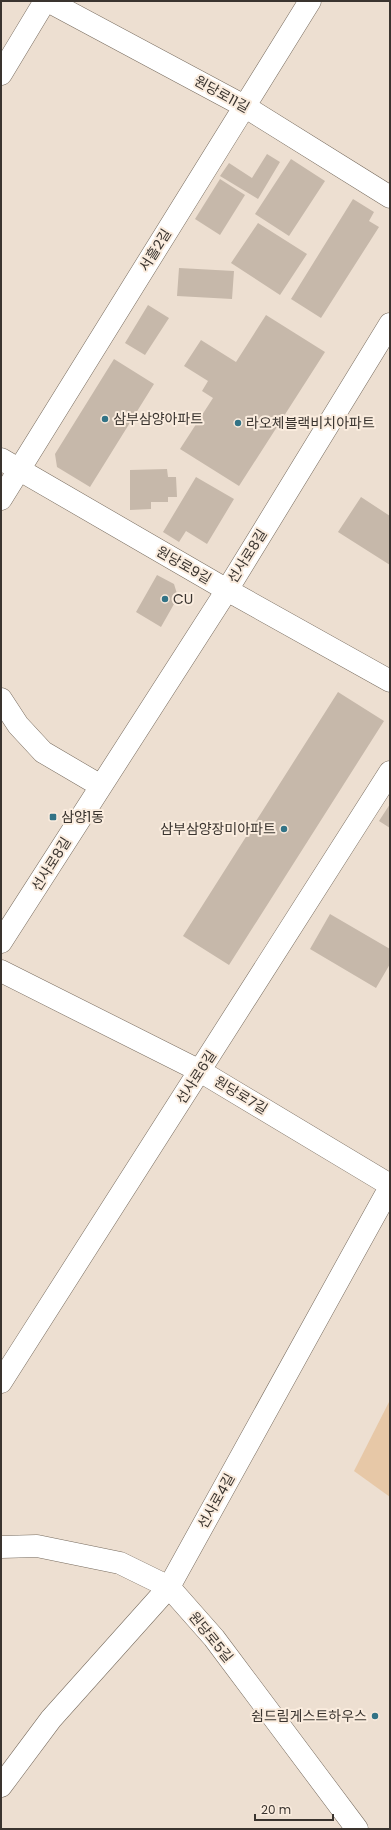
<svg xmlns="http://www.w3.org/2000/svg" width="391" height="1830" viewBox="0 0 391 1830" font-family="Poppins,'Noto Sans KR',sans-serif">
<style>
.green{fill:#e7c8a7}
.building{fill:#c6b8aa}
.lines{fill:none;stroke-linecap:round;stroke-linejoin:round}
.minor-casing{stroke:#786c5f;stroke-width:23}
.minor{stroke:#fff;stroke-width:22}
.poi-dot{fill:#327386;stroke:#faecde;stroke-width:1.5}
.labels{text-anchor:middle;stroke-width:4;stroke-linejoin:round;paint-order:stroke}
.street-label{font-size:14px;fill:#3a342f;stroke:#faecde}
.poi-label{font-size:14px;fill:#3a342f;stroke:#faecde;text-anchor:start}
</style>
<rect width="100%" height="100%" fill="#eddfd1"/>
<path class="green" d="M390,1400v97l-36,-26z"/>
<path class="building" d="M267,154l13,8 -22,37 -38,-23 9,-13 23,15z
M291,159l34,22 -36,55 -34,-22z
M220,179l25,16 -25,40 -25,-16z
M353,199l21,13 -5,9 10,6 -58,91 -30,-19z
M258,223l49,31 -27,41 -49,-32z
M179,268l55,3 -2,28 -55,-3z
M148,305l21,13 -24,37 -20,-12z
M266,315l59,37 -86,134 -59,-37 33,-51 -11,-7 6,-10 -24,-15 17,-26 35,22z
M114,359l40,25 -64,103 -33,-20 -2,-13z
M167,469l1,8h8l1,20h-9v5h-17v7l-21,1v-40z
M196,477l38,22 -27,45 -21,-13 -7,11 -16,-10z
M361,497l29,19v49l-52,-33z
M157,575l17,9 4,13 -17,30 -25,-15z
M338,692l46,29 -155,244 -46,-29z
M390,804v24l-11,-7z
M330,914l60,35v15l-14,24 -66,-39z"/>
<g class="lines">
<g class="minor-casing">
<path id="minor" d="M48,1l196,105 146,91
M1,74l44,-73
M1,459l226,131 163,91
M1,499l309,-498
M1,699l17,26 25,27 58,34
M1,942l226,-352 163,-266
M1,971l199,100 190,114
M1,1382l389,-610
M1,1547l36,-1 83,17 49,24 45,51 143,191
M1,1786l50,-67 118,-132 221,-400"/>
</g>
<use href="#minor" class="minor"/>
</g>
<g class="poi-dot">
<circle cx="105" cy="419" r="4"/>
<circle cx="238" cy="423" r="4"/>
<circle cx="165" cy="599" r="4"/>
<rect x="49" y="813" width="8" height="8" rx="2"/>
<circle cx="284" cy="829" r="4"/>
<circle cx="375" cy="1716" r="4"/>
</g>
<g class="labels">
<g class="street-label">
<text transform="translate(222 94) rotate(29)" y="5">원당로11길</text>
<text transform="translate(155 250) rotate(-58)" y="5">서흘2길</text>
<text transform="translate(247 556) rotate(-58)" y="5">선사로8길</text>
<text transform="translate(184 565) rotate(30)" y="5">원당로9길</text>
<text transform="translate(51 864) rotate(-58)" y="5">선사로8길</text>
<text transform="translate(196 1077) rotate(-57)" y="5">선사로6길</text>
<text transform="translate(241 1095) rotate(31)" y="5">원당로7길</text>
<text transform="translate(216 1501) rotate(-61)" y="5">선사로4길</text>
<text transform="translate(211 1637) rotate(51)" y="5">원당로5길</text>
</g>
<g class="poi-label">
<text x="113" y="424">삼부삼양아파트</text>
<text x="246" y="428">라오체블랙비치아파트</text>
<text x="173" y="604">CU</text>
<text x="61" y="822">삼양1동</text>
<text x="276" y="834" text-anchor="end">삼부삼양장미아파트</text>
<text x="367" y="1721" text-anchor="end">쉼드림게스트하우스</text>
</g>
</g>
<rect width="391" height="1830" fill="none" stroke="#3a342f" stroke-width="4"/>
<path d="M255 1814v6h78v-6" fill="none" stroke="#3a342f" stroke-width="2"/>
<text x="261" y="1814" font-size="12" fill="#3a342f" stroke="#faecde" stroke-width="3" paint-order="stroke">20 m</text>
</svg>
